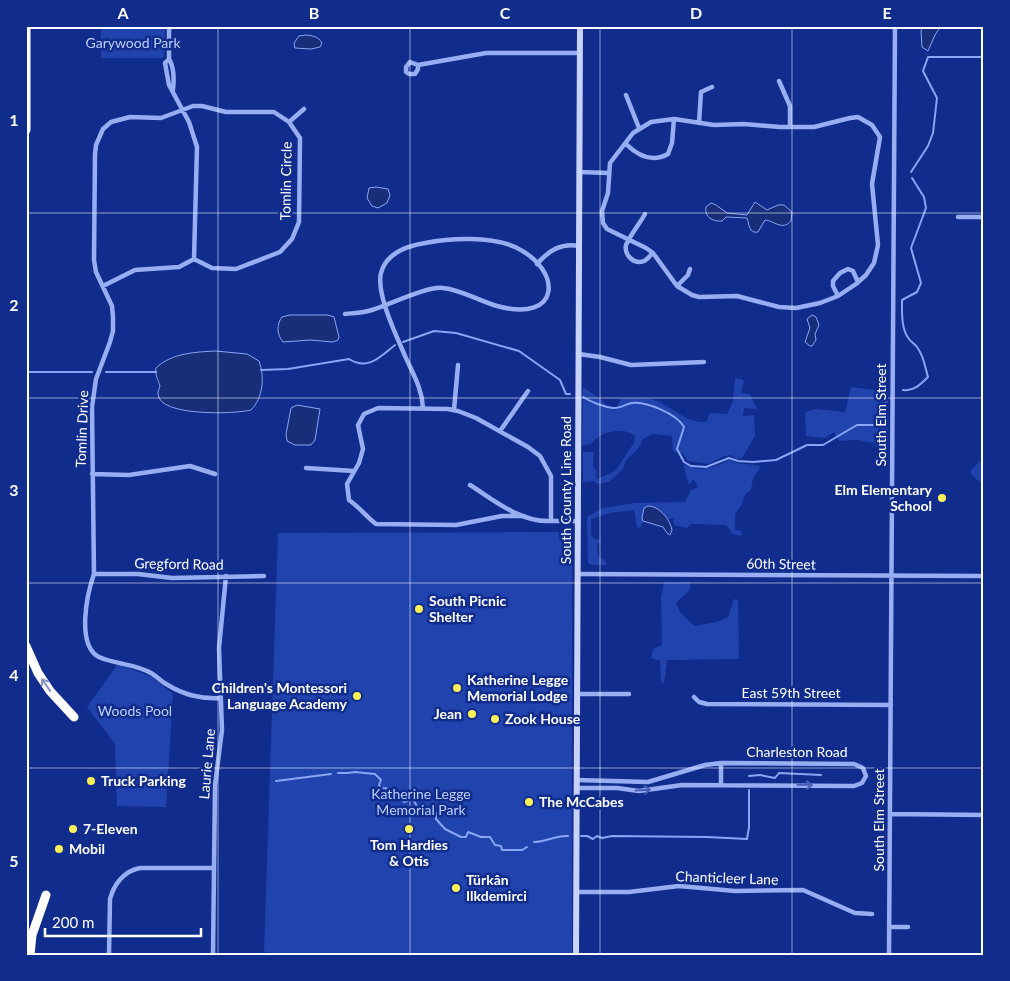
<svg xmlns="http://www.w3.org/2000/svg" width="1010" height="981" viewBox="0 0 1010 981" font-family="Lato,sans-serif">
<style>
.green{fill:#2143ad}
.water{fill:#182e78;stroke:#89a5f6}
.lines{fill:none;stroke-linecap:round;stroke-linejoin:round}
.stream{stroke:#89a5f6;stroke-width:2}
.minor{stroke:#98aef2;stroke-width:4.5}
.secondary{stroke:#c7d3fc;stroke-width:6}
.motorway{stroke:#fff;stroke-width:9}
.oneway{stroke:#8896c6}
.oneway2{stroke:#4660b5}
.grid{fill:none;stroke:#fff;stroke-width:1;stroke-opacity:0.55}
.poi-dot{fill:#fff259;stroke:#102c8d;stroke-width:2}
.labels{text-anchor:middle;stroke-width:5;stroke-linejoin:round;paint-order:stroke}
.park-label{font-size:14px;fill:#bfcefd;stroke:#102c8d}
.street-label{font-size:14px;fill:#fff;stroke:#102c8d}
.poi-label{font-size:14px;font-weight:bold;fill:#fff;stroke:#102c8d;text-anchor:start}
.neatline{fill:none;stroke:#fff;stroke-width:2}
.grid-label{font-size:16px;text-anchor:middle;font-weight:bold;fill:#fff}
</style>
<rect width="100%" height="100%" fill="#102c8d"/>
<path class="green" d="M101,26h64l-1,30 -2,2h-61z
M735,378l9,2 -3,13 9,1 7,15 -13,-1 -1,8 11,-1 1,21 -13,22 -4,1 -9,-4 -7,2 -14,7 -20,-3 -5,-7 -10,-3 -1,-15 -19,-2 -10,5 -5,10 -12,11 -3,9 -14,13 -11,2 -4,-3 -11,1v-30h11l-1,14 4,5 -1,6 2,2 17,-8 19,-28 1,-7c-13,-10 -34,-5 -44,8l-9,1 1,-58 19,13 6,8 7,2 6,-11c10,0 23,-2 32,1 21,6 30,23 53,22l4,-9 17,1 6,-13z
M881,384l7,1v62h-12l-1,-4 -19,-3 -17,1 -5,-9 -9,6 -19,-2 -1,-24 11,-3 29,3 6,-25 23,3z
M984,457v29l-13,-12v-4z
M729,460c12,6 21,2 32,7l-8,11 -2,12 -6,5 -4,11 -6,8v16l6,1 1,5 -9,-2 -7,-9 -35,-1 -4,4 -13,-3 -1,-7 -5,1 -10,-10 -16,9 1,3 -2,6 -4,1 -3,-18 -25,3 -18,6v16l3,4 7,1 -4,6 1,10 8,5v4h-14l-4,-2 -1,-46 15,-9 33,-5 50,-1 6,-12 7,-3 -4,-8 -5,5 -1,-1 -4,-16 1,-3c16,9 29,4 44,-4z
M572,532v423h-277l-31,-3 14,-419z
M664,582h26v8l-14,13 4,9 14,14 23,-4 11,-5 6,-18 4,1 1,59 -72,1 -3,24 -3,-2 -1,-21 -9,-3 2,-9 9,-4 -1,-47z
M118,664l34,13 21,17 -7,113 -49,-1 -2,-62 -28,-37z"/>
<path class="water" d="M923,26h18l-6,9 -7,16 -6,-4 -1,-16z
M306,35c7,1 12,1 16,8l-2,4 -9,2 -16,-1 -1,-5 5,-7z
M376,187l12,2 2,6 -3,8 -9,5 -6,-2 -5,-8 2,-10z
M755,202l12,8 11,-5h6l8,7 -1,9c-9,10 -16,0 -26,-1l-7,12c-9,2 -9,-8 -11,-14l-21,-1 -4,4c-9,1 -18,-4 -16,-14l5,-4 5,2 11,8 20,2z
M290,315h38l6,2 5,20 -1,3 -5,2 -23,-2 -27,2c-6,-7 -7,-17 -1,-25z
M812,315l4,2 3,8 -4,9 1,6 -4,6h-2l-5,-4 5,-14 -3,-9z
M216,351l31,3 12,7c6,16 4,37 -8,49 -15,4 -92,7 -93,-16 0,-3 1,-5 2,-8 -2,-7 -5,-10 -4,-18 15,-15 40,-16 60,-17z
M297,405l23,4 -5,31 -4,5h-16l-8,-4 -1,-7 5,-26z
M648,506c11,0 22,13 24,24l-2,5 -3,-2 -4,-6 -20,-6 -1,-3 2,-10z"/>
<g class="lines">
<path class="stream" d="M911,172l17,-26 5,-13 4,-35 -14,-27 5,-14h56
M403,342l31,-11 22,2 63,18 41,29 6,14h4
M261,370l27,-1 61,-10c19,12 31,-2 46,-14
M29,372h63
M106,372h50
M884,388l3,29
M903,390c10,2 18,-6 25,-13 -3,-10 -4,-21 -11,-30 -2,-3 -6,-5 -8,-8 -8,-10 -7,-27 -7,-39l15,-8 4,-9 -10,-35 15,-40 -2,-11 -12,-19
M583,397c8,5 21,10 30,11 6,1 13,-4 19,-5 14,-2 45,11 52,24l-7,22 7,13 7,4 15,1 23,-9 9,3 15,1 23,-2 31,-15h16l34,-20h30
M338,773h10l7,-1 20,2 6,6 -2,5 2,3 11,1 7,3 5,10 9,-3 6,11 12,-1 5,4v6l9,10 16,8h5l2,-5 13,5h9l5,8 6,1 1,4h20l5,-3
M749,776l11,-1 15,3 4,-5 42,2
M276,781l55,-7
M581,836h6l6,3 4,-3 5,2 10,-2 95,1 40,2 2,-12v-37
M534,842c12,0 22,-7 34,-6"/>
<path class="minor" d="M169,26v33l-4,4 4,22 20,37 8,25 -3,112
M169,59c5,8 5,22 4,31
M418,65v4l-3,5h-6l-3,-2v-5l4,-5 8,3 68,-12h94
M779,81l11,25v21
M626,95l13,33
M858,117l14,8 8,12 -8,47 6,61 -4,18 -8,12 -10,9 -18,12 -18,7 -24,5 -17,-1 -42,-11 -38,1 -7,-2 -15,-9 -24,-33 -7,-5 -39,-19 -4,-6 -1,-12 6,-18 2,-30 23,-30 18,-11 23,-3 40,6 30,-1 36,3h34l36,-9z
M289,122l15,-13
M699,123l2,-31 11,-5
M626,144c12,12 26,19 42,10l4,-11 2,-24
M579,172l30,1
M645,214c-5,9 -16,23 -19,31 -2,10 8,20 18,16 3,-1 6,-6 9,-8
M958,217h26
M537,264c12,-14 24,-21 42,-18
M103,286l32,-16 44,-3 15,-8 18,9 24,1 44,-17 12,-13 7,-17 1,-84 -11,-16 -15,-10h-48l-24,-6h-9l-32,12 -31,-1 -19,5 -8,7 -7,16 -1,9 -1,106 2,12 16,34 1,11v14l-3,11 -14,37 -4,28 2,167c-7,20 -18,71 5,83 15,7 37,7 52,16 5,3 10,8 15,11 18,11 34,15 55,14
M677,286l11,-11 2,-6
M838,296l-5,-10v-5l7,-8 8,-4 5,2 5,11
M345,314c9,-1 18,-1 27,-4 17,-5 55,-24 71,-22 19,2 36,13 54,18 65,18 66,-37 18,-59 -24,-11 -65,-9 -90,-4 -18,3 -39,10 -44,30 -2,8 0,18 2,26 5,20 14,38 22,57 8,18 17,32 18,52
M579,354l21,3 31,8 73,-3
M454,410l4,-45
M500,431l28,-40
M306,468l48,3
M92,474l37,1 61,-9 25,8
M470,485c24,15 51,38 81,36
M524,516h-22l-46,9 -80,-1c-10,-8 -17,-17 -27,-24l-2,-16 12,-21 4,-14 -5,-24 6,-11 14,-6 70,1 10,2 18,7 52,29 12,9 11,20v45h27
M94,574h44l34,4 92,-2
M578,574l406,2
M577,694h52
M694,697l5,5 8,2 184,1
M721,763v22
M576,788h41l22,3 43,-6 172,1 8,-3 4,-7 -3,-8 -9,-4 -133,-1 -16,2 -57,17 -71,-2
M890,814l94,1
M576,892h53l50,-6 56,5 68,-1 52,23 17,1
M889,927h19
M109,955l1,-56c4,-15 14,-28 30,-31h74
M213,955l2,-170 7,-55 -3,-82 7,-72
M889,955l6,-929"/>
<path class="secondary" d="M576,955l4,-929"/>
<path class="motorway" d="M26,130v-104
M26,646l12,27 12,18 24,26
M30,955l2,-20 14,-40"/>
</g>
<defs><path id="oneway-shaft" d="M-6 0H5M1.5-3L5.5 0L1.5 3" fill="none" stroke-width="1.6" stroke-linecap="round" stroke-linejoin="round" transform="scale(1.25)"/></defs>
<use class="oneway" href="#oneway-shaft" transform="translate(46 685) rotate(-125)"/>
<g class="oneway2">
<use href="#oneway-shaft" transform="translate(805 785) rotate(1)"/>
<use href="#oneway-shaft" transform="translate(643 790) rotate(-3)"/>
</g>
<path class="grid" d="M218,26v929M410,26v929M600,26v929M792,26v929M26,213h958M26,398h958M26,583h958M26,768h958"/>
<g class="poi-dot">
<circle cx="942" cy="498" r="5"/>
<circle cx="419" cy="609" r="5"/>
<circle cx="457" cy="688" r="5"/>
<circle cx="357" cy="696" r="5"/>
<circle cx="472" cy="714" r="5"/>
<circle cx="495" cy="719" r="5"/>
<circle cx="91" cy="781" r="5"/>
<circle cx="529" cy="802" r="5"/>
<circle cx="73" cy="829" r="5"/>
<circle cx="409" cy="829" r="5"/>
<circle cx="59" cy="849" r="5"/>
<circle cx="456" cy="888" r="5"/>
</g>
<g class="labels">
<g class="park-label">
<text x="133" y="48">Garywood Park</text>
<text x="135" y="716">Woods Pool</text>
<text x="421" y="799">Katherine Legge<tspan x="421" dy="16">Memorial Park</tspan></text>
</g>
<g class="street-label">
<text transform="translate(286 181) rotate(-89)" y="5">Tomlin Circle</text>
<text transform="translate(881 415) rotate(-90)" y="5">South Elm Street</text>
<text transform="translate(82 429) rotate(-88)" y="5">Tomlin Drive</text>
<text transform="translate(566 490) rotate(-90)" y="5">South County Line Road</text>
<text transform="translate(179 564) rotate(1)" y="5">Gregford Road</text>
<text transform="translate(781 564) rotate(1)" y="5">60th Street</text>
<text x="791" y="698">East 59th Street</text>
<text x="797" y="757">Charleston Road</text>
<text transform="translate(207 764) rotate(-85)" y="5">Laurie Lane</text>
<text transform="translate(879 820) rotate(-90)" y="5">South Elm Street</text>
<text transform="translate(727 878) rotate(2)" y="5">Chanticleer Lane</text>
</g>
<g class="poi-label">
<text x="932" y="495" text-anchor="end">Elm Elementary<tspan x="932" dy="16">School</tspan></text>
<text x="429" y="606">South Picnic<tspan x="429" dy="16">Shelter</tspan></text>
<text x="467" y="685">Katherine Legge<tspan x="467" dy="16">Memorial Lodge</tspan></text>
<text x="347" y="693" text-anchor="end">Children's Montessori<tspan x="347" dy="16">Language Academy</tspan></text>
<text x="462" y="719" text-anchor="end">Jean</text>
<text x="505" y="724">Zook House</text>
<text x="101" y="786">Truck Parking</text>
<text x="539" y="807">The McCabes</text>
<text x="83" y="834">7-Eleven</text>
<text x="409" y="850" text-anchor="middle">Tom Hardies<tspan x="409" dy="16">&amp; Otis</tspan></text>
<text x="69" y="854">Mobil</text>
<text x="466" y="885">Türkân<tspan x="466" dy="16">Ilkdemirci</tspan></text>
</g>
</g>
<rect width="1010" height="981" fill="none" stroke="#102c8d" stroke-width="55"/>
<path d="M45 928v8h156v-8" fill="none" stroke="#ffffff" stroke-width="2.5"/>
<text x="52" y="928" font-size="15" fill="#ffffff" stroke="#102c8d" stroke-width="4" paint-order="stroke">200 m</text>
<rect x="28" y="28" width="954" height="926" class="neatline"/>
<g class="grid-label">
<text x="123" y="19">A</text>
<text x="314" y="19">B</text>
<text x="505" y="19">C</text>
<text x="696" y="19">D</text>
<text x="887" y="19">E</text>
<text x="14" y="126">1</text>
<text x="14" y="311">2</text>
<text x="14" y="496">3</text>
<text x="14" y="681">4</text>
<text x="14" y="867">5</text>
</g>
</svg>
